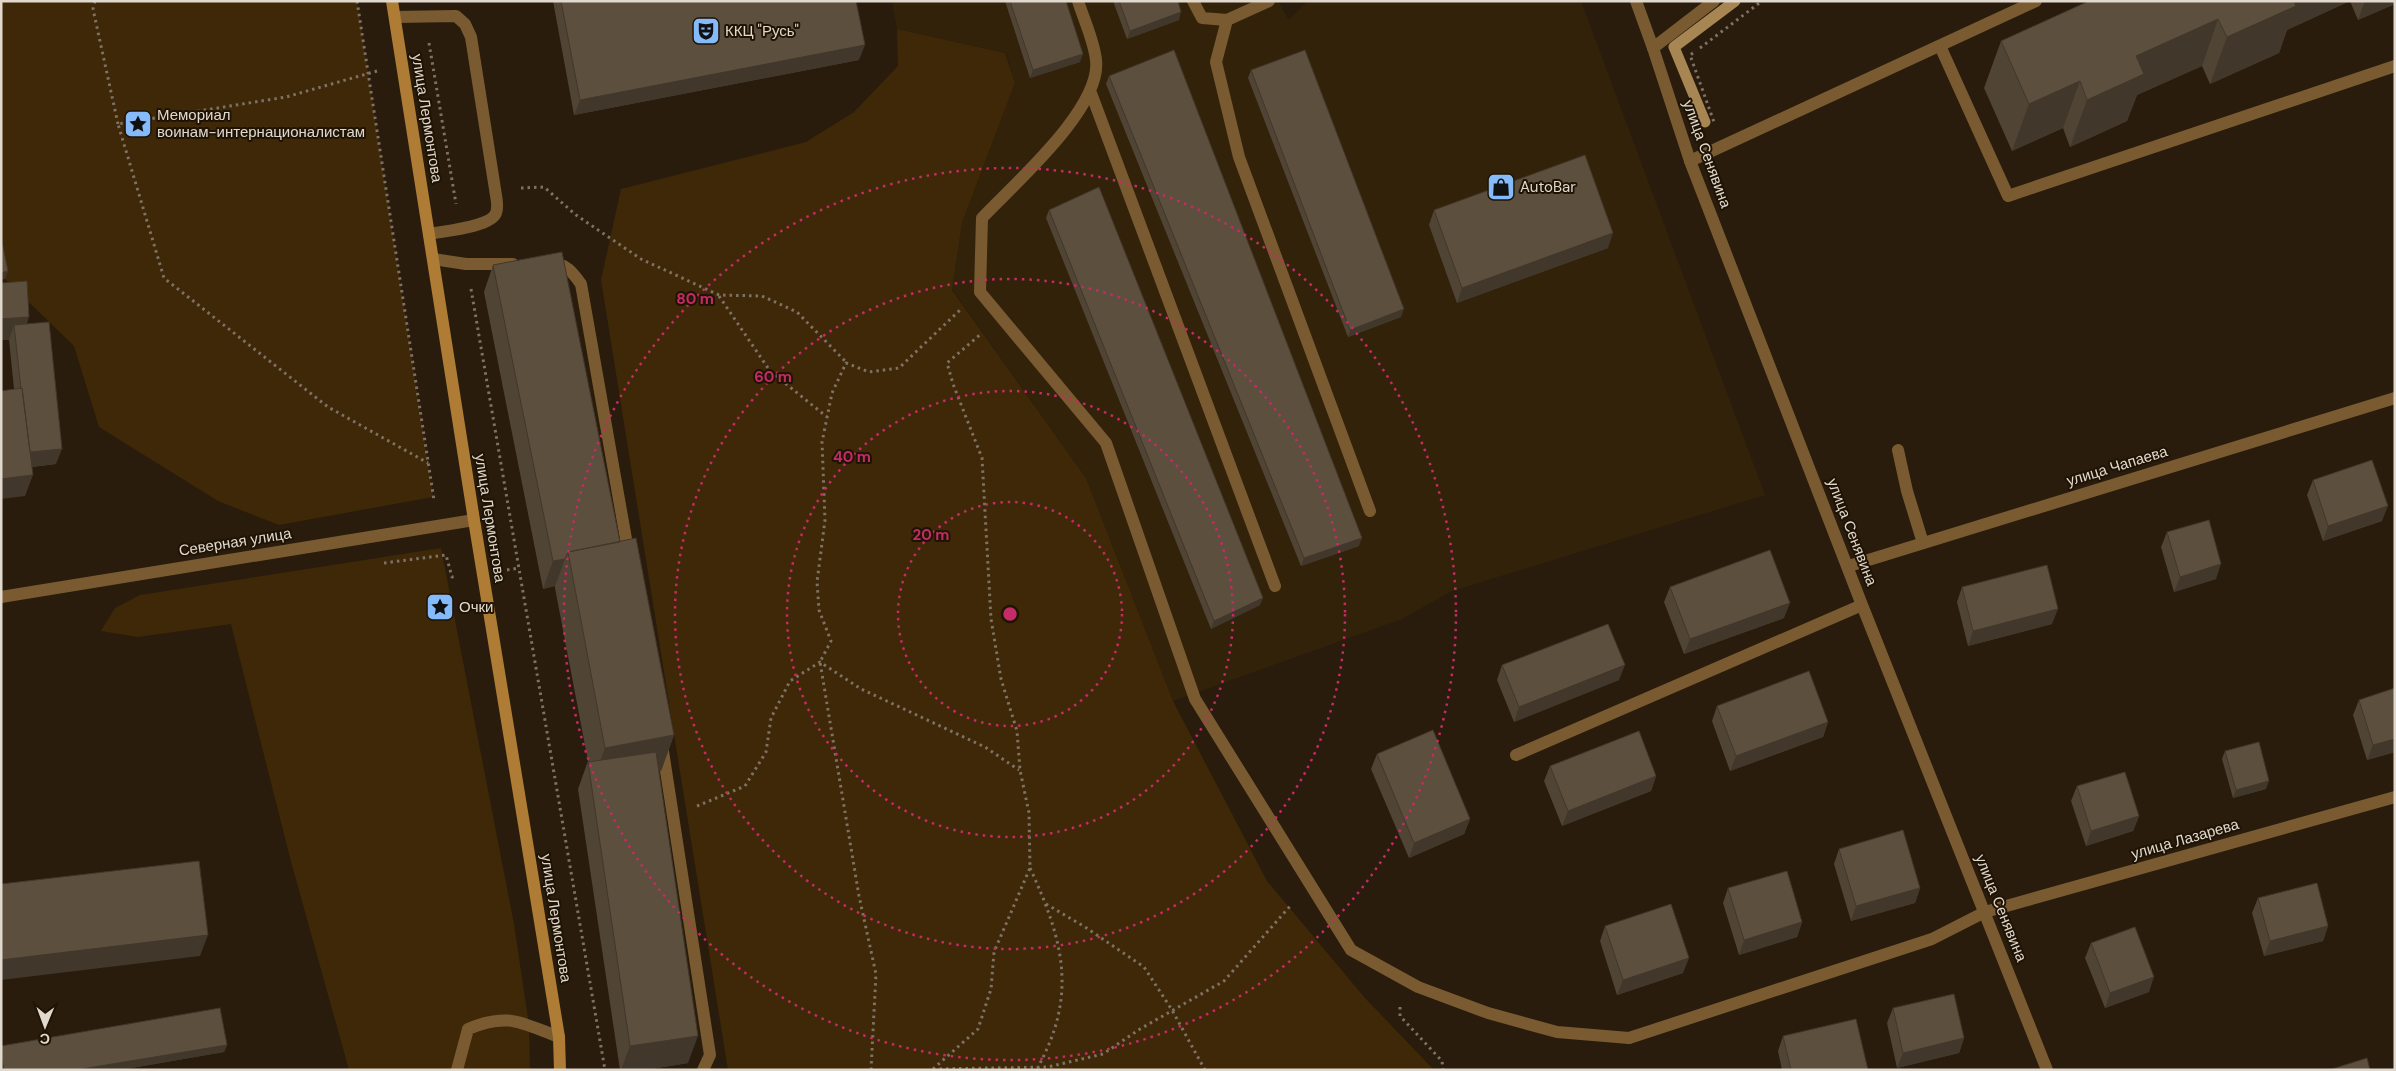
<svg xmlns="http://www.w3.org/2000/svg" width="2396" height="1071" viewBox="0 0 2396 1071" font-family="'DM Sans',sans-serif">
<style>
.built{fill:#32220a}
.green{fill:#3e2807}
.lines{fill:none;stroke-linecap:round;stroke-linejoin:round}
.stream{stroke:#a78654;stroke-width:11}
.path{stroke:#7d7265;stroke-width:3;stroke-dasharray:2.5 4;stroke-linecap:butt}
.service{stroke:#7a5b31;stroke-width:12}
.minor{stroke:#7a5b31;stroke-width:12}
.tertiary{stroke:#7a5b31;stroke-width:12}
.secondary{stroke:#ae7c34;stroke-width:12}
.wall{fill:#504434}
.shaded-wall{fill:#41372b}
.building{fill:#5d4f3d;stroke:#41372b}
.ring{fill:none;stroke:#c52b66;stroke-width:2.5;stroke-dasharray:2.5 5}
.labels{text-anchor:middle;stroke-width:4;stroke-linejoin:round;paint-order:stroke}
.poi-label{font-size:15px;fill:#e1d8ce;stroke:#1f1304;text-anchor:start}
.street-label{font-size:15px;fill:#e1d8ce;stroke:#1f1304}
.centre{fill:#c52b66;stroke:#1f1304;stroke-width:2.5}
.ring-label{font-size:15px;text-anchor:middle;font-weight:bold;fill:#c52b66;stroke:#1f1304;stroke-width:4;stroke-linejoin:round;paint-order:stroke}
</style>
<rect width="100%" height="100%" fill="#291c0c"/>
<path class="built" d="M892,1h386l11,19 18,-19h274l184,494 -313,96 -50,28 -229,82 -87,-223 -134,-189 10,-66 53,-140 -9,-30 -109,-24z"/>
<path class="green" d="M1,1h356l76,496 -154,28 -61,-24 -119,-74 -25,-81 -69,-67 -4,-20z
M897,29l108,24 10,30 -53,140 -10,67 134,188 87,223 94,180 98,117 69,72h-706l-127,-790 20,-91 185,-47 48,-30 44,-46z
M441,548l73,376 15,101 1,45h-181l-59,-212 -59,-234 -93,13 -37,-6 14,-23 25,-13z"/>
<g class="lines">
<path class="stream" d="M1705,122l-31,-75 61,-46"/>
<path class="path" d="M95,1l-2,8 25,115
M357,1l77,499
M429,43l27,161
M1700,48l62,-47
M1693,53l-3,2 24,67
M377,71l-91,26 -168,27 46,154 164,129 100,56
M521,188l23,-1 32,28 65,44 78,36 43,1 35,16 49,50
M471,289l134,781
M719,296l51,75 57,46
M384,563l62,-8 6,22 4,-1
M507,570l12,-2
M697,806l48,-20 21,-34 5,-34 19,-37 30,-19 41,27 124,58 34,23
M1030,868c33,72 48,126 8,199l1,3
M1046,904l39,23 59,40 28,43 33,60
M1400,1007v9l42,45 1,9
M933,1069l45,-40 13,-40 3,-37 36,-84 -1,-55 -9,-43 -3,-39 -16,-52 -10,-60 -9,-161 -29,-74 -6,-21 35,-30
M933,1069l115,-2 55,-13 37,-25 84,-48 68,-77
M871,1070l5,-96 -17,-78 -39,-234 11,-21 -12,-31 -2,-28 8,-62 -3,-78 10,-49 14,-30 23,9 30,-4 61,-58"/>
<path class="service" d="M1078,1c6,19 16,40 18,59 6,48 -82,124 -114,158l-2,74 126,151 89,256 156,251 67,37 70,26 69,19 72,6
M1193,1l9,17 25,2 42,-19
M395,17l61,-1 9,8 6,13 24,152c1,8 4,17 1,24 -5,14 -52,18 -67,21
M1227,20l-11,42 23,95 131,354
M1940,46l68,150 387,-130
M1091,93l184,493
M1690,161l346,-160
M433,259l33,5h47
M551,263c15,0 22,10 30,21l48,272
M1898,450l9,41 16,52
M662,745l48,310 -7,15
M457,1070l11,-41c40,-17 53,-6 91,8"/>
<path class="minor" d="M1653,48l37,113 172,444 185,465
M1849,566l546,-168
M1516,755l346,-150
M1629,1038l303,-99 53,-27 410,-115"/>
<path class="tertiary" d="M1636,1l17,47 61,-47
M1,597l473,-77"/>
<path class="secondary" d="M392,1l82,519 85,517 1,33"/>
</g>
<path class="wall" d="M553,1h303l3,59 -285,55z
M1005,1h61l14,61 -50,16z
M1113,1h65l1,19 -52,19z
M2089,1h306v3l-37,16 -8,-19 -63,29 -8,23 -69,31 -8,-18 -65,29 -10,26 -57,26 -7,-19 -51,23 -28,-63 17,-47z
M1251,70l150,247 -53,20 -100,-259z
M1109,76l250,470 -58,20 -195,-482z
M1049,210l211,395 -49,24 -165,-411z
M1434,210l174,38 -151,55 -28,-78z
M493,265l127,277 54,193 -13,36h-2l29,292 -43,7h-25l-42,-281 10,-28 -33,-173v-2l-12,3 -59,-297z
M1,283l26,41 29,140 -24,3 -7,29 -16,-156z
M2313,480l69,41 -59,20 -16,-46z
M2167,532l49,47 -42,13 -13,-45z
M1670,587l114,31 -100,36 -20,-52z
M1962,587l90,37 -84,22 -11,-44z
M1502,665l117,15 -105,42 -17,-42z
M2395,688v64l-28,8 -14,-45 6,-15z
M1717,706l111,16 -5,15 -93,34 -18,-50z
M2225,751l41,38 -33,9 -11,-39z
M1377,754l93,65 -6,15 -55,24 -38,-89z
M1550,766l106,10 -5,15 -89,35 -18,-45z
M2077,786l62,30 -6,15 -47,15 -15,-45z
M1839,849l81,39 -5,15 -64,18 -17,-57z
M1728,888l74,34 -5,15 -58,18 -16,-52z
M2258,898l70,28 -5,15 -59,15 -12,-43z
M1605,926l78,47 -66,22 -17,-54z
M2091,943l58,49 -44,16 -20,-50z
M1893,1008l71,30 -5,15 -62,15 -10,-45z
M1783,1036l85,34h-86l-4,-19z
M227,1045l-3,7 -104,18h-119v-24z"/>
<path class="shaded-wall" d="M2285,1h65l-63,29 -8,23 -69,31 17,-47z
M2365,1h30v3l-37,16z
M1181,12l-2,8 -52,19 3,-8z
M2218,19l-16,47 -65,29 -10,26 -57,26 17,-47 49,-44z
M865,45l-6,15 -285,55 6,-15z
M1083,54l-3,8 -50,16 3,-8z
M2080,81l-17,47 -51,23 17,-47z
M1613,233l-5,15 -151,55 5,-15z
M8,271l-3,8 -4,1v-7z
M1404,309l-3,8 -53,20 2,-7z
M29,317l-7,22 -8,-14 -5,15h-8v-21z
M62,449l-6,15 -34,4 5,-15z
M33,475l-8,21 -24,3v-20z
M2388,506l-6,15 -59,20 5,-15z
M1362,538l-3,8 -58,20 3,-8z
M565,559l-10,27 -12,3 10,-28z
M2221,564l-5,15 -42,13 6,-15z
M1263,598l-3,7 -49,24 3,-8z
M1790,603l-6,15 -100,36 6,-15z
M2058,609l-6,15 -84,22 5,-15z
M1625,665l-6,15 -105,42 5,-15z
M1828,722l-5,15 -93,34 6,-15z
M674,735l-13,36 -69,13 13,-36z
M2395,739v13l-28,8 6,-15z
M1656,776l-5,15 -89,35 6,-15z
M2269,781l-3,8 -33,9 3,-8z
M2139,816l-6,15 -47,15 5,-15z
M1470,819l-6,15 -55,24 5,-15z
M1920,888l-5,15 -64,18 5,-15z
M1802,922l-5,15 -58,18 5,-15z
M2328,926l-5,15 -59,15 6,-15z
M208,935l-8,21 -199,24v-20z
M1689,958l-6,15 -66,22 6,-15z
M2154,977l-5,15 -44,16 5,-15z
M698,1036l-10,27 -43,7h-24l9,-24z
M1964,1038l-5,15 -62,15 6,-15z
M227,1045l-3,7 -104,18h-44z"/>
<path class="building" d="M561,1h295l9,44 -285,55z
M1010,1h56l17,53 -50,16z
M1119,1h59l3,11 -51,19z
M2089,1h205l2,5 -69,31 -9,-18 -82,37 8,18 -57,26 -7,-19 -51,23 -28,-63z
M1174,50l188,488 -58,20 -195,-482z
M1305,50l99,259 -54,21 -99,-260z
M1585,155l28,78 -151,55 -28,-78z
M1099,187l164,411 -49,23 -165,-411z
M1,236l7,35 -7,2z
M562,252l58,290 -52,10 -3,7 -12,2 -60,-296z
M27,281l2,36 -28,2v-36z
M49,322l13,127 -32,3 -8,-64 -1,1 -7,-64z
M22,388l11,87 -32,4v-88z
M2372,460l16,46 -60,20 -15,-46z
M2209,520l12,44 -41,13 -13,-45z
M636,538l38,197 -69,13 -37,-196z
M1770,550l20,53 -100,36 -20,-52z
M2047,565l11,44 -85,22 -11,-44z
M1608,624l17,41 -106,42 -17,-42z
M1809,671l19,51 -92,34 -19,-50z
M2395,688v51l-22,6 -14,-45z
M1433,730l37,89 -56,24 -37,-89z
M1639,731l17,45 -88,35 -18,-45z
M2259,742l10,39 -33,9 -11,-39z
M656,752l42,284 -68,10 -42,-284z
M2125,772l14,44 -48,15 -14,-45z
M1903,830l17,58 -64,18 -17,-57z
M199,861l9,74 -207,25v-76z
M1787,871l15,51 -58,18 -16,-52z
M2317,883l11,43 -58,15 -12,-43z
M1671,904l18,54 -66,22 -18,-54z
M2135,927l19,50 -44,16 -19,-50z
M1954,994l10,44 -61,15 -10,-45z
M220,1008l7,37 -151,25h-72l-3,-14v-10z
M1856,1019l12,51h-77l-8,-34z
M2367,1058l3,12h-41z"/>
<g class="ring">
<circle cx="1010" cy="614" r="112"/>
<circle cx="1010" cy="614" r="223"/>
<circle cx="1010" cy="614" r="335"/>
<circle cx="1010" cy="614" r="446"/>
</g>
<defs>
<g id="theatre-square" transform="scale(1.4375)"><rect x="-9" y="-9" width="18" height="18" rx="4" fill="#85bbfb" stroke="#1f1304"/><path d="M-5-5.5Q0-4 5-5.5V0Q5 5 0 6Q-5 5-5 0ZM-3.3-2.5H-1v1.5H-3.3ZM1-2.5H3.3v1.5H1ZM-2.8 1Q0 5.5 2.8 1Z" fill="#111"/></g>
<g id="sight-square" transform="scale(1.4375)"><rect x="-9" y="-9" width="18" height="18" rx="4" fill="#85bbfb" stroke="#1f1304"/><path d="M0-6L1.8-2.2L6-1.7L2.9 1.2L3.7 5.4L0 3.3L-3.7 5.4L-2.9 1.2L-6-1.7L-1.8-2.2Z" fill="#111"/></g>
<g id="shop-square" transform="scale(1.4375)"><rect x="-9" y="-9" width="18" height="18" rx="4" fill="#85bbfb" stroke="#1f1304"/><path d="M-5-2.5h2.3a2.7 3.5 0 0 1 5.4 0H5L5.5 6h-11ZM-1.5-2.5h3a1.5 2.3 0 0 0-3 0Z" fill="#111"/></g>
</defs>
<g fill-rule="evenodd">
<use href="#theatre-square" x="706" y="31"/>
<use href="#sight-square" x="138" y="124"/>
<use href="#shop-square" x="1501" y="187"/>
<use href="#sight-square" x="440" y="607"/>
</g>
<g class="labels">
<g class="poi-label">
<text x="725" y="36">ККЦ "Русь"</text>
<text x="157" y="120">Мемориал<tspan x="157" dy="17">воинам-интернационалистам</tspan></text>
<text x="1520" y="192">AutoBar</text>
<text x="459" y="612">Очки</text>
</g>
<g class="street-label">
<text transform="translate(427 118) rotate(81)" y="5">улица Лермонтова</text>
<text transform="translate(1707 154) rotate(70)" y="5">улица Сенявина</text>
<text transform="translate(2117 466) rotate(-17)" y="5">улица Чапаева</text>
<text transform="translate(490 518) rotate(81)" y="5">улица Лермонтова</text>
<text transform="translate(1852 532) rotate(69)" y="5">улица Сенявина</text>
<text transform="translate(235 542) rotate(-9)" y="5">Северная улица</text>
<text transform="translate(2185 839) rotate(-16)" y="5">улица Лазарева</text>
<text transform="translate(2001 908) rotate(68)" y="5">улица Сенявина</text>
<text transform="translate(556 918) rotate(81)" y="5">улица Лермонтова</text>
</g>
</g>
<circle cx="1010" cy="614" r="8" class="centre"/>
<g class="ring-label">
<text x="695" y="304">80 m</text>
<text x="773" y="382">60 m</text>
<text x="852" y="462">40 m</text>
<text x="931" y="540">20 m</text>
</g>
<rect width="2396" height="1071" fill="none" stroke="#e1d8ce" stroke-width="5"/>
<g transform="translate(45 1026) rotate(181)" stroke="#1f1304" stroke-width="4" paint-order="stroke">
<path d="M0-4L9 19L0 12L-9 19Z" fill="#e1d8ce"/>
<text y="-8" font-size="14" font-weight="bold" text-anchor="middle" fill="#e1d8ce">С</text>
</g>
</svg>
